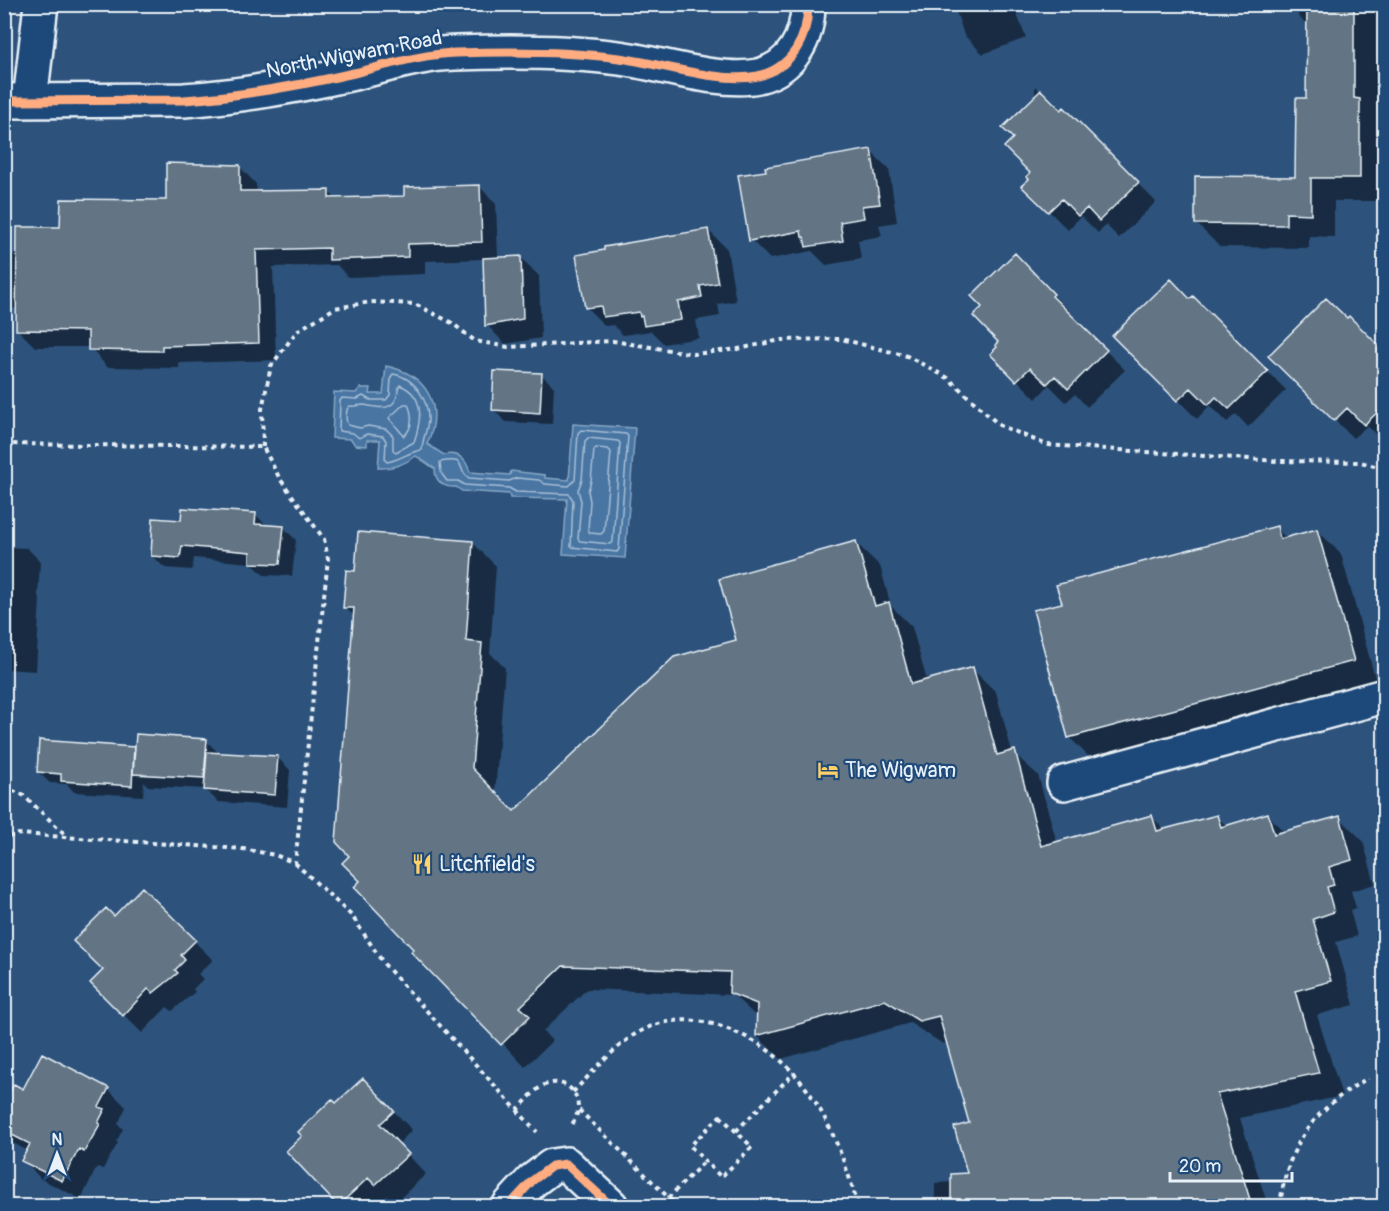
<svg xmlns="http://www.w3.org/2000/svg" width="1389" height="1211" viewBox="0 0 1389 1211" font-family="Pangolin,sans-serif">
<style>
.water{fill:#4875a3;stroke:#88a7c5;stroke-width:1.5}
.shadow{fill:#0007}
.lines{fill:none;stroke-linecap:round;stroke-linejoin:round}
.shore{stroke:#a8bfd6;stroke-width:1.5}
.building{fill:#647484;stroke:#e8f1f8;stroke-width:1.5}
.minor-casing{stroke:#e8f1f8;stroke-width:38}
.path{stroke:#e8f1f8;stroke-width:4;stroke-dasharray:4.5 4.5;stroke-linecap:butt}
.minor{stroke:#1f4a7a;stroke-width:33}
.cycleway-casing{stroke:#1f4a7a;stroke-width:13}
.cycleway{stroke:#ffac80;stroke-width:9}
.labels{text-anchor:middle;stroke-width:4.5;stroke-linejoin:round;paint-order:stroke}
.street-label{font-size:21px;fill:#e8f1f8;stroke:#1f4a7a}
.poi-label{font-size:21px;fill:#e8f1f8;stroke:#1f4a7a;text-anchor:start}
</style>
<rect width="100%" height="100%" fill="#2d527c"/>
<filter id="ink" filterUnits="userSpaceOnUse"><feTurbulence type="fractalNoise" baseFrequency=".0167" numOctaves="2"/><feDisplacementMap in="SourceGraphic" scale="12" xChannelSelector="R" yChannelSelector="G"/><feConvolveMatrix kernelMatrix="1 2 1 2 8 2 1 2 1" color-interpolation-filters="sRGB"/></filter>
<g filter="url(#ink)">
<path class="water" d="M386,366c40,8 59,39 41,78l17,11c15,-3 22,4 26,17l40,3 1,-4 34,4v3l24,2 4,-56 62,4 -10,130 -62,-4 4,-55 -57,-1 -1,-4 -47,-3 -6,-4c-12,1 -21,-5 -21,-18l-19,-13c-12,8 -23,13 -38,12l2,-28h-13v6l-12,-1 -4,-6 -19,-1 2,-46 22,1 4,-5h11l-1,6h13z"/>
<path class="shadow" d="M947,4h66l13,34 -43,16 -19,-19 -7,-21z
M1298,4h86v38h-7v75l7,7 -1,77h-49v36l-25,-1v12l-89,-1 -24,-24 101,-45 11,-79v-73l-10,-10z
M1035,86l6,6 1,-2 20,21 2,-2 92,93 -37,36 -13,-13 -8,8 -17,-17 -13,14 -44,-44 7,-7 1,-6 -17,-34 20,-41z
M870,151l19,18 8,53 -18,3 3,11 -24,4 3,19 -35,6 -14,-14 -42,8 -19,-19z
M239,166l17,18 1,8 71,-1 8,8 70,-2 73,-11 17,18 2,54 22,-1 19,19 2,62 -36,6 -18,-19 -2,-66 -60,2v13l-77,3 -11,-12 -64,2 3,93 -97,3v5l-72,-1 -17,-20h-55l-18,-18 1,-20 -14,-2v-54l14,2 44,-26 105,-27z
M708,230l19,19 9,52 -18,3 2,12 -24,4 3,18 -35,6 -13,-13 -28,4 -10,-10 -8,1 -18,-18z
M1015,256l57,58 -2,1 55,55 -38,37 -12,-13 -9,8 -17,-17 -13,14 -44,-45 7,-6 1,-6 -16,-35z
M1193,298l93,92 -38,37 -12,-13 -9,8 -17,-17 -13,14 -83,-83z
M1349,318l35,35v89l-17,-16 -14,12 -82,-82z
M541,374l13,13 -2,37 -46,-2 -13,-13z
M256,515l11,11 16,1 13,13 -4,36 -28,-1 -13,-12 -57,-5 -2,12 -27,-2 -13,-12z
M1276,528l11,11 30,-9 24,24 36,131 -283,77 -24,-24 -35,-127 28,-7z
M472,542l24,24 -6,87 15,15 -10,125 19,20 223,-172 119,-98 24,23 11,40 21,21 15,54 45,-12 24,23 16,60 26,23 19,68 95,-26 14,14 51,-15 10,11 41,-12 17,18 55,-15 23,23 12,43 -24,7 5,17 -6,2 7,26 -21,6 18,63 -37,10 25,81 -102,22 28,88h-333v-23l18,-1 16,-7 2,-51 -23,-82 -5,2 -33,-21 -129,36 -24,-23 1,-18 -25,-23 -146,-6 -44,42 9,10 -27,26 -110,-118 -52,-68 -12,-25 4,-239 -10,-10 12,-35z
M4,547l23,1 13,13 -2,35 2,2 -4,73 -32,-2z
M206,741l14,13 57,3 13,13 -3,37 -69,-5 -13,-13 -57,-3 -4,-4 -1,14 -69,-4 -7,-8 -17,-1 -12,-11 96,-24 2,3z
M142,889l71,71 -15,14 5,5 -10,10 2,3 -23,19 -5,-4 -25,26 -50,-50 13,-13 9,-52z
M108,1089l18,18 -8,17 5,5 -7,13 2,1 -15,26 -6,-2 -16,32 -40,-20 -18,-19 5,-9 -15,-8 -9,-8v-30l20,-14z
M381,1098l31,32 -14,14 28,30 -31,29 -8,-7 -11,10h-35l-53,-55 48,-46z
M253,1202l5,4h-13z"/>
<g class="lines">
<path class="shore" d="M393,374c22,3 36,27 35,47 -1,10 -6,19 -6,29 -12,1 -22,10 -35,12l-2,-2 1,-19 -3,-5 -16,-2 -8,4 -6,-5 -14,-2 1,-30 2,-3 15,1 6,-3 7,4h16l4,-5 1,-18z
M400,385c26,11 21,36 14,57l-18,10 -3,-2v-14l-7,-7 -18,-3 -8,2 -12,-3c-3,-4 -2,-15 1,-19 5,1 11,-1 15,-1 11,2 26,7 32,-6 2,-5 1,-9 4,-14z
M404,404h4c5,11 5,24 -4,32l-15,-18z
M581,430l45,4 2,2 -9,113 -2,3 -46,-5 2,-47 -4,-6 -53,-2 -7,-4 -44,-3 -7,-4h-11l-6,-8 -1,-11c30,-5 14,6 29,16l40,3 8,-3 22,2 6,4 24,2 6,-6 3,-47z
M588,438l30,3 2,2 -7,98 -3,3 -30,-3 -2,-2 3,-38 -3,-11 4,-10 3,-39z
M596,448l12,1 3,3 -7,79 -3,3 -11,-1 -2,-3 2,-29 -2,-10 3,-10 3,-31z"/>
</g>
<path class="building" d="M1307,4h47v94l6,1v79h-49v36l-25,-1v12l-91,-1v-48l100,1 1,-79h10z
M1041,90l20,20 3,-3 75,75 -40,39 -12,-13 -9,8 -16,-17 -14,13 -27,-26 8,-7 -3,-2 4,-4 -26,-26 9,-9 -11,-10z
M871,149l9,55 -18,2 2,12 -24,4 3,19 -37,6 -2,-10h-2l-1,-6 -52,10 -11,-66 28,-4 -1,-4z
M166,163l74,2v26l89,-1v8l75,-2v-9l76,-2 2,57 -74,2v13l-79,3v-12l-73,2 3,93 -97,3v5l-74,-1v-19l-72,-1 1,-103h43l1,-28 105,1z
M708,229l10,54 -18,3 2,11 -24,5 3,18 -37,6 -2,-10 -2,1 -1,-5 -36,5 -2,-11 -16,2 -9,-53 28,-5v-3z
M1015,253l39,41 -2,2 55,54 -39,39 -13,-13 -8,8 -17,-16 -14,13 -26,-27 7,-7 -2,-2 3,-3 -25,-26 9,-9 -11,-11z
M521,256l2,63 -38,7 -2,-68z
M1171,279l19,20 3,-3 75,75 -39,38 -13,-12 -8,8 -17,-17 -14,13 -65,-65z
M1326,298l21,20 2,-2 35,35v55l-20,19 -17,-17 -13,13 -66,-65z
M494,371l48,2 -2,40 -48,-3z
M182,508l74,5 -1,11 29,2 -4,38 -30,-1v-11l-68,-6 -2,12 -29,-2 2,-38 28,2z
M1277,526l3,13 37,-10 37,132 -286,77 -35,-128 29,-7 -6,-18z
M358,532l115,9 -7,100 16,2 -10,125 42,43 160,-154 62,-17 -17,-61 137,-38 19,65 14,-4 22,82 62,-17 24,88 18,-5 26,96 111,-31 5,16 60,-16 4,12 47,-14 6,21 66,-18 12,44 -23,7 5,18 -7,2 7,25 -21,7 18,62 -36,10 24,82 -102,21 35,112h-301v-32l16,-1 -13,-46 15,-4 -30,-107 -20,5 -34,-21 -129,36 1,-32 -28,-11 1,-21 -167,-6 -43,41 10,9 -29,29 -90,-93 2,-3 -59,-62 6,-6 -18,-18 7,-7 -13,-14 18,-234h-11l3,-38 9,1z
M136,734l71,5 -3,39 -71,-4z
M39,740l95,7 -2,39 -71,-5v-7l-24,-2z
M207,752l71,4 -3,39 -71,-5z
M142,887l54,53 -15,15 4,5 -10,10 3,3 -25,20 -5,-4 -25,27 -33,-33 13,-13 -30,-29 33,-33 8,8z
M42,1053l67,35 -10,19 6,2 -7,14 2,1 -16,28 -5,-3 -17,32 -41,-20 9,-17 -26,-13v-29l10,-18 9,5z
M363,1078l31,33 -14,13 29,30 -34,31 -7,-7 -30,28 -52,-55 16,-15 -4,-4 34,-33 4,4z"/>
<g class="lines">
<g class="minor-casing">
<path id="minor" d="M4,101l180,-1c57,-4 114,-14 170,-27 34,-8 67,-19 102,-20 54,-2 109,-2 163,5 40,5 101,26 139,18 34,-8 50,-38 50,-72
M30,101l11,-97
M1064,783l320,-87
M509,1206l23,-25 20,-15 14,-2 45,42"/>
</g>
<path class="path" d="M4,444l259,3 17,32 44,60 4,20 -33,304 -20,-8 -32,-6 -224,-15 -15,4
M263,447l-1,-38 9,-43 26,-35 38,-23 36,-6 44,2 37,19 23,18 33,6 105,-6 81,13 44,-5 43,-9 60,-1 66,17 41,22 51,47 48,20 230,16 84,1 23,7
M4,787l19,8 44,41
M295,863l57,53 32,48 153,168
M573,1092c20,-20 40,-44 64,-59 24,-14 53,-16 79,-8 87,26 119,101 142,181
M517,1110c9,-8 18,-22 30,-26 26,-8 41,22 23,43
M579,1110l98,96
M720,1116l32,31 -31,30 -31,-31z
M736,1131l58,-58
M668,1198l37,-37
M1280,1206c7,-62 34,-97 88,-128"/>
<use href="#minor" class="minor"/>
<g class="cycleway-casing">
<path id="cycleway" d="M4,101l180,-1c57,-4 114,-14 170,-27 34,-8 67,-19 102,-20 54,-2 109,-2 163,5 40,5 101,26 139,18 34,-8 50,-38 50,-72
M509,1206l23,-25 20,-15 14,-2 45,42"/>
</g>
<use href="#cycleway" class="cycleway"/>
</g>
</g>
<defs>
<g id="hotel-bare" transform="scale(1.62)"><path d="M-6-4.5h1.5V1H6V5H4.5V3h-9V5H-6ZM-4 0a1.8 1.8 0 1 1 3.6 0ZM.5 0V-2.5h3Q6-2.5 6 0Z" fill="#ffd166" stroke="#1f4a7a" stroke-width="2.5" paint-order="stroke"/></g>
<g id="restaurant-bare" transform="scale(1.62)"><path d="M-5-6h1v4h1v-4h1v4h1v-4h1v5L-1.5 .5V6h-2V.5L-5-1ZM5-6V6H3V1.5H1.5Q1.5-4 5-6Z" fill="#ffd166" stroke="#1f4a7a" stroke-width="2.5" paint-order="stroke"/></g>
</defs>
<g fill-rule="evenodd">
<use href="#hotel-bare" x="828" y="770"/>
<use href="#restaurant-bare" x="422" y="864"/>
</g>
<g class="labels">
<g class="street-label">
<text transform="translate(354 54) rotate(-11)" y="7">North Wigwam Road</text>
</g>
<g class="poi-label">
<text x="845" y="777">The Wigwam</text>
<text x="439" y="871">Litchfield's</text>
</g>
</g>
<rect width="1389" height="1211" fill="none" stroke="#1f4a7a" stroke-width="24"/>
<rect x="12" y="12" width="1365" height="1187" fill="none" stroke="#e8f1f8" stroke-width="2" filter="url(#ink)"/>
<g transform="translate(57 1154)" stroke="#1f4a7a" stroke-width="4.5" paint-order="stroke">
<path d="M0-4.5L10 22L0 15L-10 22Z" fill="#e8f1f8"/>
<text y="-9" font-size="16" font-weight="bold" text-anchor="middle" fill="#e8f1f8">N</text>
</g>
<path d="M1170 1172v9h122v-9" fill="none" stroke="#e8f1f8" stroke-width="3"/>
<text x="1179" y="1172" font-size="18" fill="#e8f1f8" stroke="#1f4a7a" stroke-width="4.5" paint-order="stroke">20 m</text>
</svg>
